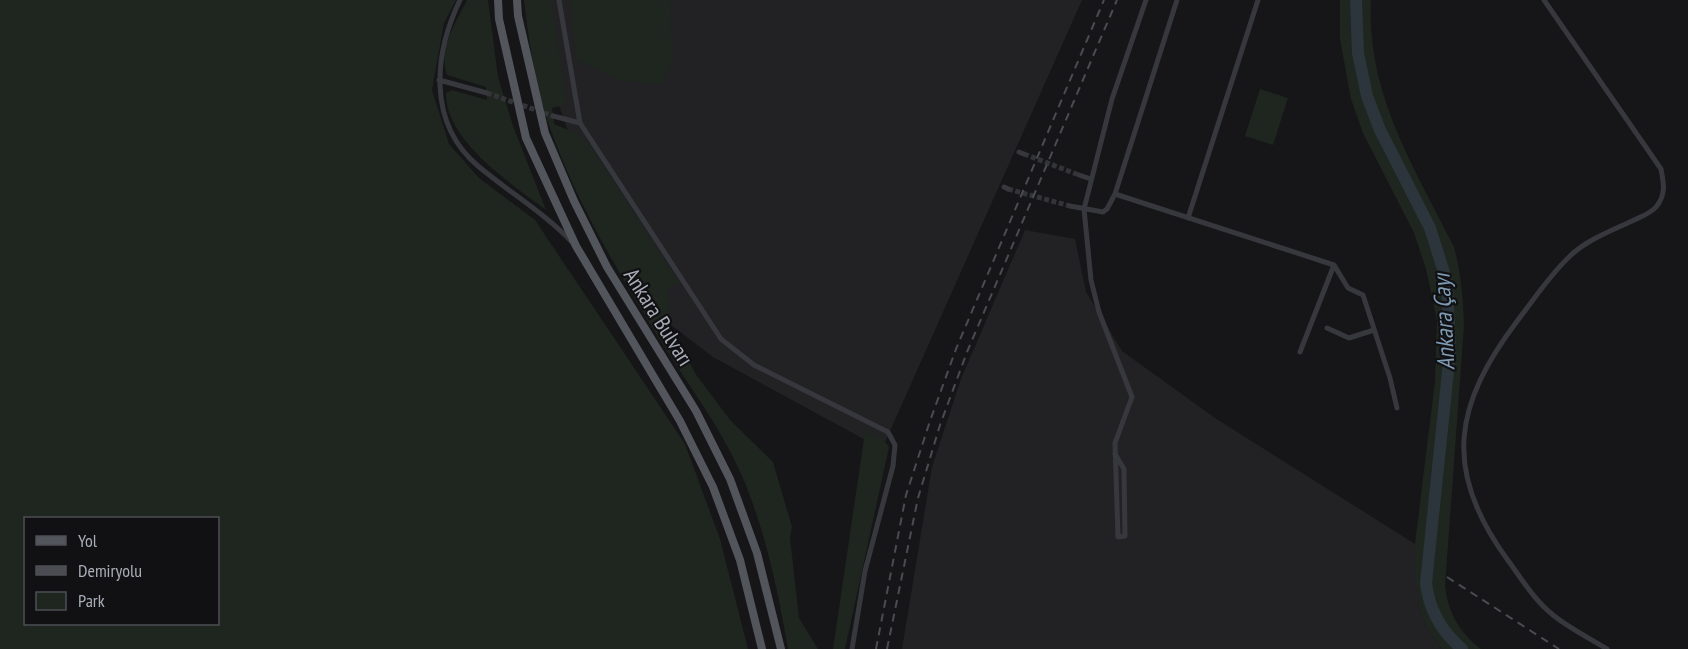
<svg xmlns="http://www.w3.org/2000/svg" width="1688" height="649" viewBox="0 0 1688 649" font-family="'PT Sans Narrow',sans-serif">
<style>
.built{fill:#222225}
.green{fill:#1e261f;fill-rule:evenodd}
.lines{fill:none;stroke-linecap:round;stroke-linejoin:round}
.river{stroke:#2c353c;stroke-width:12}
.street-tunnel{stroke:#333438;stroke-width:5;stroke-dasharray:5 2.5;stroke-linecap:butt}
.street{stroke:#37383d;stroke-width:5}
.primary{stroke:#53555c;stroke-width:8}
.rail{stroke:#4a4c52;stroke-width:2;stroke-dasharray:8 6;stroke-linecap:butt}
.labels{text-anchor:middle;stroke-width:4.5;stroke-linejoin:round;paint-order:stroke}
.street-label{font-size:22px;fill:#a8adb8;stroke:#111113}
.water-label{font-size:24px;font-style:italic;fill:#7f9bb3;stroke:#111113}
</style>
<rect width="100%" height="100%" fill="#161618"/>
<path class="built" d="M534,0h548l-200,449 -169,-92 -46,-35 -83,-144 -46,-134z
M1025,230l50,9 11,53 36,59 93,67 200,126 4,63 8,21 15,21h-540l30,-182 29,-88z"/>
<path class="green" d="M0,0h456l-12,23 -12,67 17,54 30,34 56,42 150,224 35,95 28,110h-748zM26,518h192v106h-192z
M467,0h21l10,77 15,49 33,84c-34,-26 -101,-69 -100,-117l6,-3 35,10 -1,-13 -39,-12c-9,-26 9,-53 20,-75z
M524,0h27l16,104 -15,4 2,16 23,10 15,15 87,133 -12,7 4,41 26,46 34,45 42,41 19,65 -2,11 9,80 19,31h-30c-10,-58 -23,-121 -47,-175 -20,-46 -51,-86 -77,-128 -48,-77 -96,-156 -122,-243 -9,-33 -14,-69 -18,-103z
M570,0h102l-2,12 3,50 -11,22 -39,-3 -46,-20z
M1340,0h31c-5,93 43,167 83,247 7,26 9,51 10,78l-19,261c3,27 15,47 36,63h-39l-15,-21 -8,-21 -4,-37v-26l20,-163 2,-61 -11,-51 -12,-36 -51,-100 -12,-34 -11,-60z
M1260,89l28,9 -15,47 -28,-9z
M865,432l17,6 7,9 -44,202h-12z"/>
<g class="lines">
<path class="river" d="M1356,0l2,53 9,43 13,34 50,98 17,54 3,70 -24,231c3,26 16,49 36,66"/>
<path class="street-tunnel" d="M487,93l66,23
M1024,154l55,21
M1008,189l62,17"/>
<path class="street" d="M460,0c-26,54 -33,123 18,166 31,26 65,46 94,76
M559,0l21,123 141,216 33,26 134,67 7,13 -2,21 -28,105 -13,78
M1177,0l-62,194 219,71 14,23 15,7 27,83 7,30
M1544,0l117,169c3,15 5,26 -5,38 -6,7 -16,10 -24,14 -21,10 -46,19 -63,36 -19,18 -35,42 -51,63 -64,84 -76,150 -11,239 14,19 27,41 46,56 16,13 36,23 54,34
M439,80l48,13
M553,116l27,7
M1019,152l5,2
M1079,175l12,4
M1004,187l4,2
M1070,206l33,6 4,-3 8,-15
M1188,218l70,-218
M1327,328l22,10 25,-8
M1300,352l34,-87
M1115,454l9,15 1,67 -7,1 -3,-94 17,-46 -33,-85 -8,-32 -7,-71 28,-110 34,-99"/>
<path class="primary" d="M498,0l1,19 27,119 50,108 104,175 33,66 27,73 22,89
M517,0l1,16 27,117 29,68 33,66 89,144 34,68 27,74 24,96"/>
<path class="rail" d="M1447,577l112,72
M876,649l30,-154 24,-74 26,-72 148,-349
M887,649l31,-151 22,-73 27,-73 150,-352"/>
</g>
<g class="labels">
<g class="street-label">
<text transform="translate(659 317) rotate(58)" y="8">Ankara Bulvarı</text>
</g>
<g class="water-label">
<text transform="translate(1444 322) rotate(-93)" y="8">Ankara Çayı</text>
</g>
</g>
<rect x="24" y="517" width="195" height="108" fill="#111113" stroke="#4d4f55" stroke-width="1.5"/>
<rect x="36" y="536" width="30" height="9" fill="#53555c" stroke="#4d4f55" stroke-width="1.5"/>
<text x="78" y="547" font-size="18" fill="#a8adb8">Yol</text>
<rect x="36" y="566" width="30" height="9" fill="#4a4c52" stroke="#4d4f55" stroke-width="1.5"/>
<text x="78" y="577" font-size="18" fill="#a8adb8">Demiryolu</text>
<rect x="36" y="592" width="30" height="18" fill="#1e261f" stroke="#4d4f55" stroke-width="1.5"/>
<text x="78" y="607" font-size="18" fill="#a8adb8">Park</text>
</svg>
